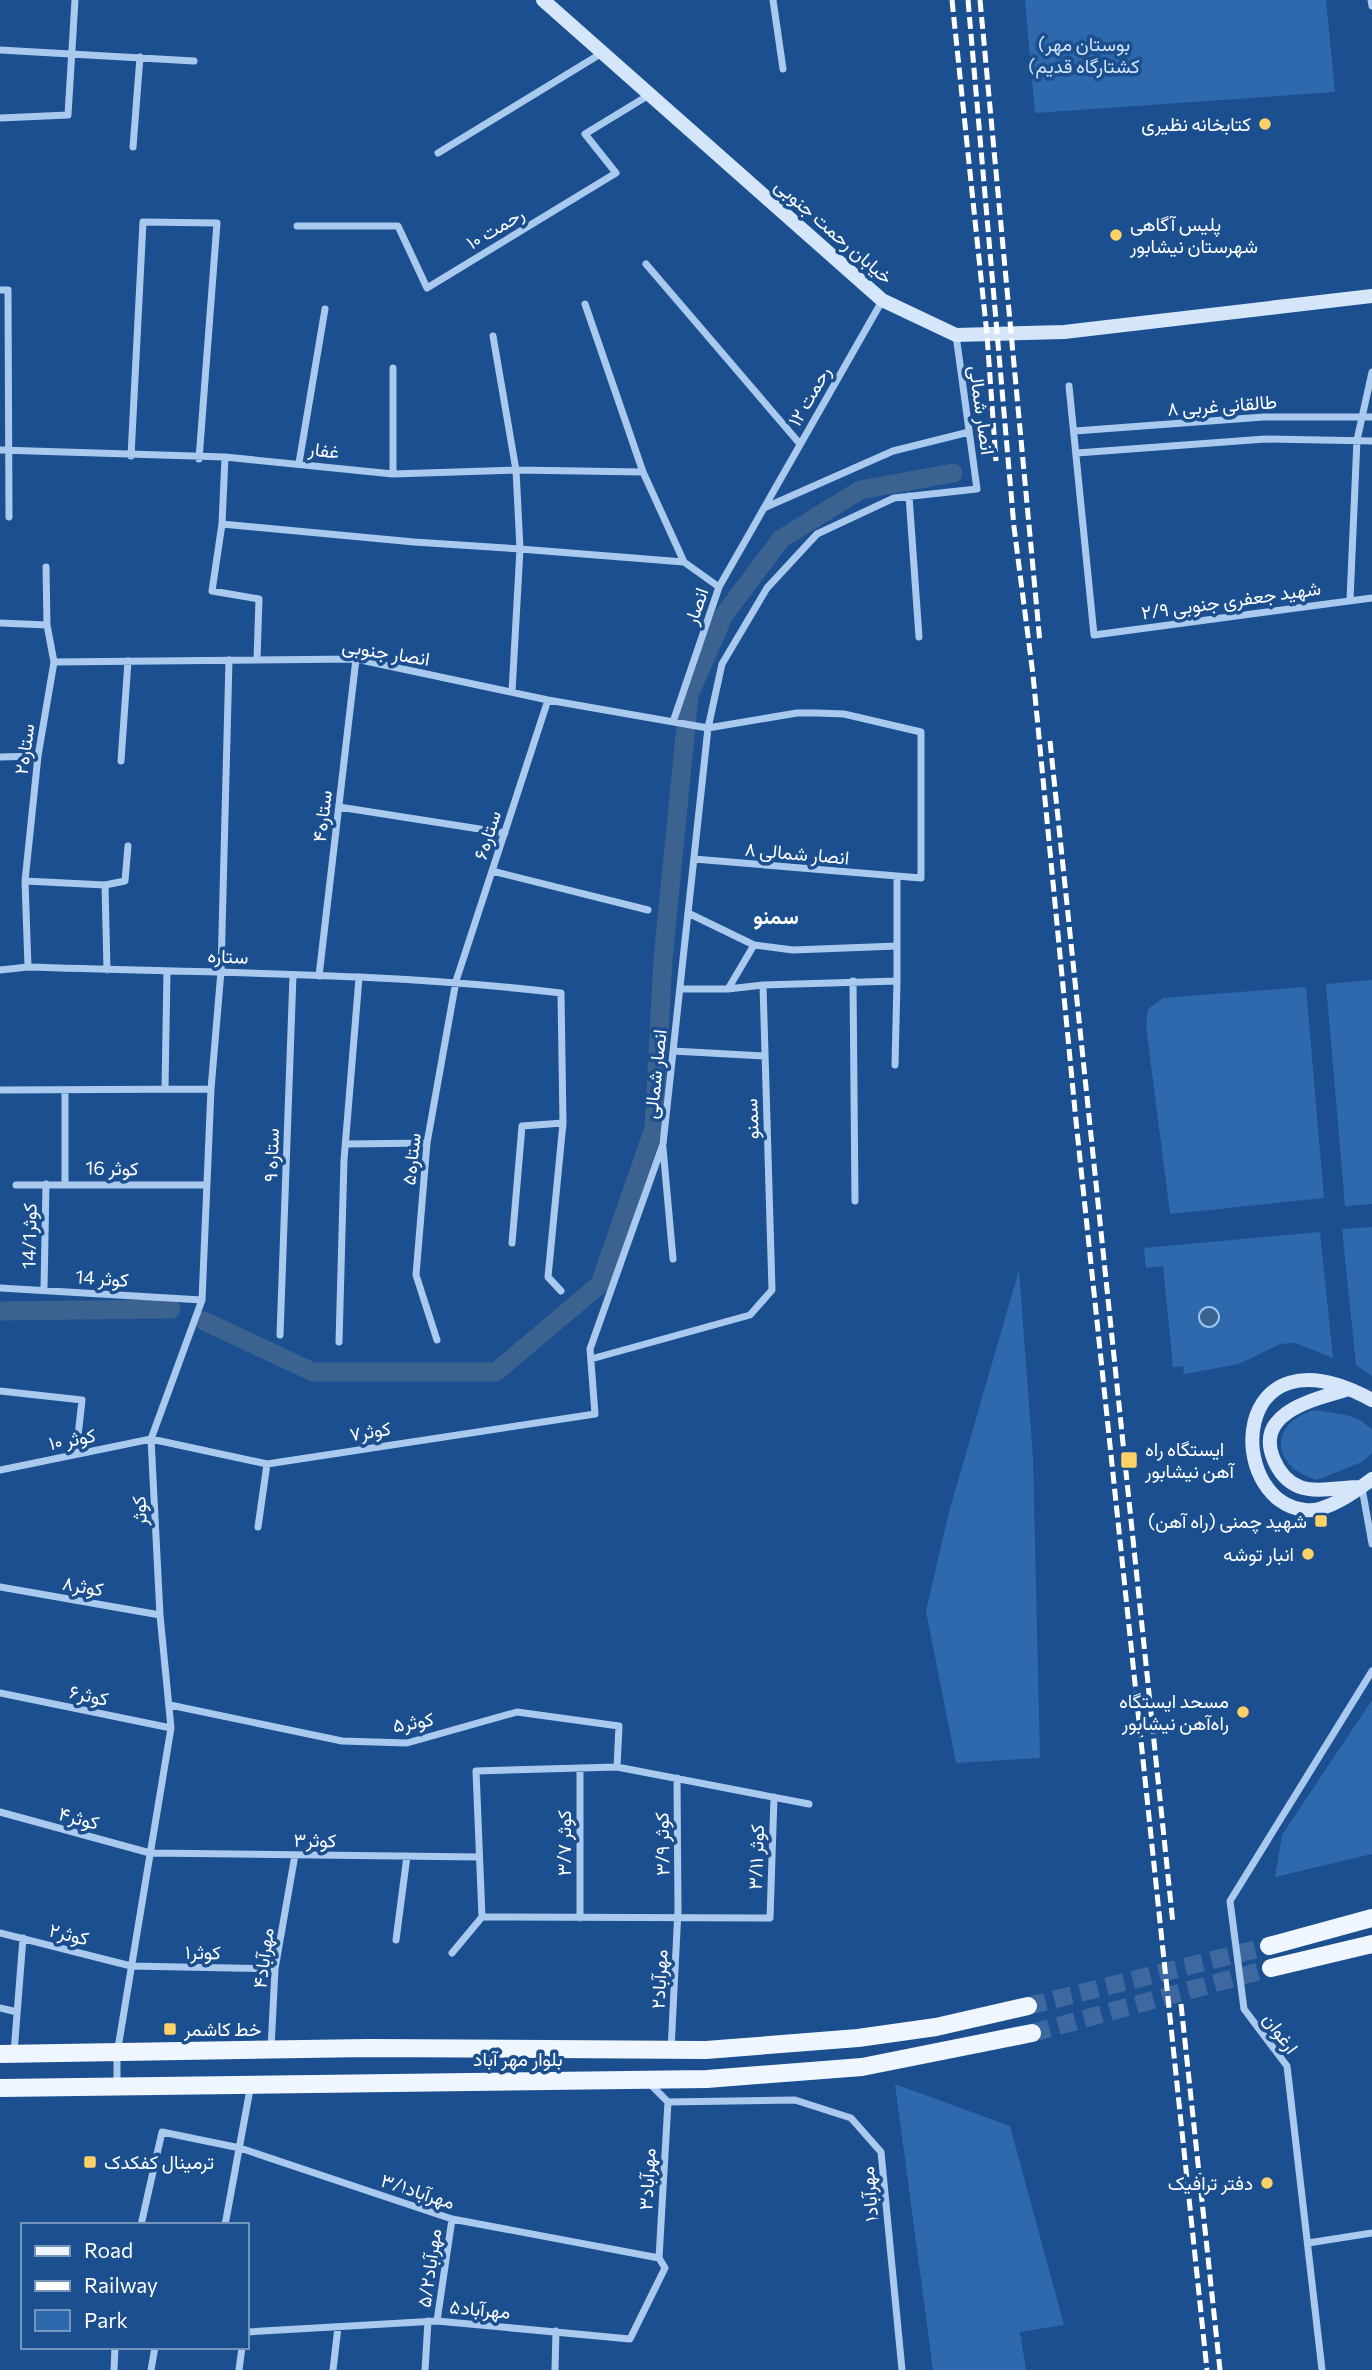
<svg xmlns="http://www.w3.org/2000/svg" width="1372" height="2370" viewBox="0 0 1372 2370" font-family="Commissioner,Vazirmatn,sans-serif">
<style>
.green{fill:#2e69ad}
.water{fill:#3c6290;stroke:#9cc4f0;stroke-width:2}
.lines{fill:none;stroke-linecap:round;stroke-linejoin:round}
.canal{stroke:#3c6290;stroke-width:19}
.primary-tunnel{stroke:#3d69a0;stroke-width:18;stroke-dasharray:18 9;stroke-linecap:butt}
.street{stroke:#a9c9ee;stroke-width:7}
.secondary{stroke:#d6e6fa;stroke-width:14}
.primary{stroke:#f0f6ff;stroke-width:18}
.rail{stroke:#fff;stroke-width:5;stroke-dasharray:12 5;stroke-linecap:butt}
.poi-dot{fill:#ffd166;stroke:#1b4f8f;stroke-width:2.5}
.labels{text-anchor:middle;stroke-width:7;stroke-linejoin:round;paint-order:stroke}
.park-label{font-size:19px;fill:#cfe3fa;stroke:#1b4f8f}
.poi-label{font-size:19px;fill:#fff;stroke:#1b4f8f;text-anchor:end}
.street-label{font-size:19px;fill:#fff;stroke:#1b4f8f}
.neighbourhood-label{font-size:21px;font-weight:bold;fill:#fff;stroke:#1b4f8f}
</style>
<rect width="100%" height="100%" fill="#1b4f8f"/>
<path class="green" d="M1025,0h301l9,92 -300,21z
M1372,980v224l-27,2 -19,-222z
M1306,987l18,211 -154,16 -24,-188 2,-17 15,-11z
M1372,1227v149l-16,-11 -14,-136z
M1320,1232l13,126 -38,-15 -15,1 -41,20 -55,10 -1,-8 -10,1 -10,-101 -17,2 -2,-20z
M1019,1270l14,188 7,300 -84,5 -30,-152 23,-99z
M1313,1410l34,5 13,5 12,9v24l-10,9 -45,18c-45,-13 -50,-54 -4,-70z
M1372,1700v154l-97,23 7,-42z
M895,2084l115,42 54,199 -44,7 6,38h-93z"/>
<path class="water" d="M1199 1317a10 10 0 1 1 20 0a10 10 0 1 1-20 0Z"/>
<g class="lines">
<path class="canal" d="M0,1311l171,-2
M204,1321l109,51h183l104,-88 54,-156 9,-169 26,-264 35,-80 57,-76 79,-49 93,-17"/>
<path class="primary-tunnel" d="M1028,2006l241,-60
M1032,2033l239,-65"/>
<path class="street" d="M773,0l10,69
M1371,0l1,6
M0,50l194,11
M0,118l68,-3 7,-115
M133,147l7,-90
M438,153l164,-100
M297,226h101l29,62 189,-115 -31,-39 64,-39
M646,264l154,180
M0,290h8l1,227
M585,304l58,168 41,90 35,25
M493,336l23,134 4,79 164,13
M393,368v106
M1069,386l25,249 278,-37
M1075,431l189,-14h108
M0,450l225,7 168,17 123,-4 127,2
M1077,453l188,-14 107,2
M131,456l12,-234 74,1 -18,236
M225,457l-3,67 192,18 106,7 -8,143
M299,463l26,-154
M909,496l10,141
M764,508l129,-57 76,-19
M222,524l-10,67 47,8 -2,61
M1350,600l7,-160 15,-68
M0,623l47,2
M54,662l302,-3 192,41 160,28 89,-15h21l26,1 77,18v146l-227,-19
M673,722l46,-135 163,-286
M0,757l38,-1
M121,761l7,-100
M339,807l166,26
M492,871l156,39
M25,881l80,4 20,-4 3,-35
M105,885l2,85
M688,913l66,32 39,5 104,-4
M754,945l-26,44 35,-4
M28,967l-3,-86 13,-125 16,-94 -7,-37 -1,-58
M0,970l28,-3c178,6 356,5 533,26l2,130 -15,154 13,14
M319,976l37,-317
M853,981l2,220
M680,989h48
M673,1051l92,5
M895,1065l2,-84
M165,1089l2,-118
M0,1090l211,-1
M346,1144l81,-1
M663,1148l10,111
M65,1183v-93
M16,1185h191
M512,1243l10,-117 41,-3
M0,1288l202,12
M44,1289l2,-105
M280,1335l13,-360
M437,1340l-21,-65 11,-132 29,-162 92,-281
M339,1342l5,-182 15,-182
M591,1359l159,-44 22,-25 -9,-305 134,-4v-104
M0,1391l82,9 -6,54
M0,1470l151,-31 116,25 328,-50 -5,-65 73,-205 45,-416 14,-64 45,-76 50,-54 77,-36 83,-9 -21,-154
M1362,1488l10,56
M258,1527l9,-63
M0,1587l160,28
M0,1693l171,35
M170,1705l172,36 65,2 110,-31 102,14 -2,41
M580,1768v150
M0,1812l150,41 329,4
M482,1917l-6,-146 141,-4 192,37
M482,1917l288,1 4,-121
M0,1933l131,33 144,3
M396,1940l11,-84
M452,1953l30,-36
M0,2008l17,4
M271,2049l4,-80 20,-114
M671,2050l7,-140 -1,-132
M14,2053l9,-115
M648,2082l20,20 127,-2 56,18 30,34 21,218
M117,2087v-33l54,-326 -11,-113 -9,-176 51,-139 9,-211 10,-118 8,-311
M141,2225l21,-93 78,16 212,71 207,39 6,10 -35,71 -193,-18 -190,11
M225,2225l26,-141
M1308,2243l64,-10
M659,2258l9,-156
M437,2321l15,-102
M114,2370l1,-23
M151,2370l4,-23
M239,2370l3,-23
M333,2370l5,-43
M425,2370l3,-49
M555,2370l1,-39
M1322,2370l-35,-304 -43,-57 -14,-108 142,-230"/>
<path class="secondary" d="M543,0l339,300 74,35 108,-3 308,-36
M1349,1389c-32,10 -96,22 -75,71 5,12 13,22 26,27 16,6 42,0 60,0
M1372,1400c-143,-79 -148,101 -67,110 21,3 51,-19 67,-31"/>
<path class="primary" d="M1269,1946l103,-28
M1271,1968l101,-24
M0,2054l369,-6 337,2 152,-12 78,-11 92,-21
M0,2088l707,-9 155,-12 170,-34"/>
<path class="rail" d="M952,0l35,335 9,126
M968,0l46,527 19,148 43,446 131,1249
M980,0l60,643
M1050,741l123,1183
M1181,2004l39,366"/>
</g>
<g class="poi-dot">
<circle cx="1265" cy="124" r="7"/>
<circle cx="1116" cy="235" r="7"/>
<rect x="1120" y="1451" width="18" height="18" rx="3.5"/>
<rect x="1314" y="1514" width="14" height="14" rx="3.5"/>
<circle cx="1308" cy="1554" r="7"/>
<circle cx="1243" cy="1712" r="7"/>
<rect x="163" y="2022" width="14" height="14" rx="3.5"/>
<rect x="83" y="2155" width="14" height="14" rx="3.5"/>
<circle cx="1267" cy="2183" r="7"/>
</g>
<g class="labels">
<g class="park-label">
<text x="1084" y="51">(بوستان مهر<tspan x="1084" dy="22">(کشتارگاه قدیم</tspan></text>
</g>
<g class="poi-label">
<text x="1251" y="131">کتابخانه نظیری</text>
<text x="1130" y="231" text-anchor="start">پلیس آگاهی<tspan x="1130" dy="22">شهرستان نیشابور</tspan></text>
<text x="1145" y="1456" text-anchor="start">ایستگاه راه‌<tspan x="1145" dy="22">آهن نیشابور</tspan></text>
<text x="1307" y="1528">شهید چمنی (راه آهن)</text>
<text x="1294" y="1561">انبار توشه</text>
<text x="1229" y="1708">مسحد ایستگاه<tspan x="1229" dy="22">راه‌آهن نیشابور</tspan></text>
<text x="184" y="2036" text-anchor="start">خط کاشمر</text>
<text x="104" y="2169" text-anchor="start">ترمینال کفکدک</text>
<text x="1253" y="2190">دفتر ترافیک</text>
</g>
<g class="street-label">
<text transform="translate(495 228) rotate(-31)" y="7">رحمت ۱۰</text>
<text transform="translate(834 231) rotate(41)" y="7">خیابان رحمت جنوبی</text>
<text transform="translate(809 396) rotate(-60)" y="7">رحمت ۱۲</text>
<text transform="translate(1222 405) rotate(-4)" y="7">طالقانی غربی ۸</text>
<text transform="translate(982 410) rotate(82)" y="7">انصار شمالی</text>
<text transform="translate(324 450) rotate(7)" y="7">غفار</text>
<text transform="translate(1231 600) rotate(-8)" y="7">شهید جعفری جنوبی ۲/۹</text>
<text transform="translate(696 606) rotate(-71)" y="7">انصار</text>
<text transform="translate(386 652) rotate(9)" y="7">انصار جنوبی</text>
<text transform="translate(24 749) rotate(-82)" y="7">ستاره۲</text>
<text transform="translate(322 816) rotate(-83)" y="7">ستاره۴</text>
<text transform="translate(487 835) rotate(-72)" y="7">ستاره۶</text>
<text transform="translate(797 853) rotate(5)" y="7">انصار شمالی ۸</text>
<text transform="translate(228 956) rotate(2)" y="7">ستاره</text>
<text transform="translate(655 1074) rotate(-84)" y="7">انصار شمالی</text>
<text transform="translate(751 1119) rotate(-92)" y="7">سمنو</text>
<text transform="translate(271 1155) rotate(-88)" y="7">ستاره ۹</text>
<text transform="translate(411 1159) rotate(-84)" y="7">ستاره۵</text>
<text transform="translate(112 1168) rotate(1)" y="7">کوثر 16</text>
<text transform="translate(29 1236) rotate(-89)" y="7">کوثر14/1</text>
<text transform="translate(102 1278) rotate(4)" y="7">کوثر 14</text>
<text transform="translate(370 1431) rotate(-9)" y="7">کوثر۷</text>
<text transform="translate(72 1439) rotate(-11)" y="7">کوثر ۱۰</text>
<text transform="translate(139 1511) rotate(-93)" y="7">کوثر</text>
<text transform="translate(83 1586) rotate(10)" y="7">کوثر۸</text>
<text transform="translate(89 1695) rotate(12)" y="7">کوثر۶</text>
<text transform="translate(413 1722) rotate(-10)" y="7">کوثر۵</text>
<text transform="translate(79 1818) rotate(15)" y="7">کوثر۴</text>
<text transform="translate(315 1840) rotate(1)" y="7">کوثر۳</text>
<text transform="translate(564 1843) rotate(-90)" y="7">کوثر ۳/۷</text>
<text transform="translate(662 1844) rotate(-91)" y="7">کوثر ۳/۹</text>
<text transform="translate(756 1857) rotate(-88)" y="7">کوثر ۳/۱۱</text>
<text transform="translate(69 1934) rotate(14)" y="7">کوثر۲</text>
<text transform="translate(203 1952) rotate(1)" y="7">کوثر۱</text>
<text transform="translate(263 1958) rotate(-83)" y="7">مهرآباد۴</text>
<text transform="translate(659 1979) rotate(-87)" y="7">مهرآباد۲</text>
<text transform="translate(1281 2033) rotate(54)" y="7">ارغوان</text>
<text x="518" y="2066">بلوار مهر آباد</text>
<text transform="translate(647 2179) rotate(-87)" y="7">مهرآباد۳</text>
<text transform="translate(418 2191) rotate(18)" y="7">مهرآباد۳/۱</text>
<text transform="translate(869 2194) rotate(-95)" y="7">مهرآباد۱</text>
<text transform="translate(429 2268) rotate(-82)" y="7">مهرآباد۵/۲</text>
<text transform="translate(480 2309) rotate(5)" y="7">مهرآباد۵</text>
</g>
<g class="neighbourhood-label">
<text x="776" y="924">سمنو</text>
</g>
</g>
<rect x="21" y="2223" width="228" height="126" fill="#1b4f8f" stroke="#7695bc" stroke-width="2"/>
<rect x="35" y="2246" width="35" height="10" fill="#f0f6ff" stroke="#7695bc" stroke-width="2"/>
<text x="84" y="2258" font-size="21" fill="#ffffff">Road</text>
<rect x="35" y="2281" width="35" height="10" fill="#ffffff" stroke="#7695bc" stroke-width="2"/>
<text x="84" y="2293" font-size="21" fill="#ffffff">Railway</text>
<rect x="35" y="2310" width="35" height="21" fill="#2e69ad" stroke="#7695bc" stroke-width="2"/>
<text x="84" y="2328" font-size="21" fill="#ffffff">Park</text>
</svg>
